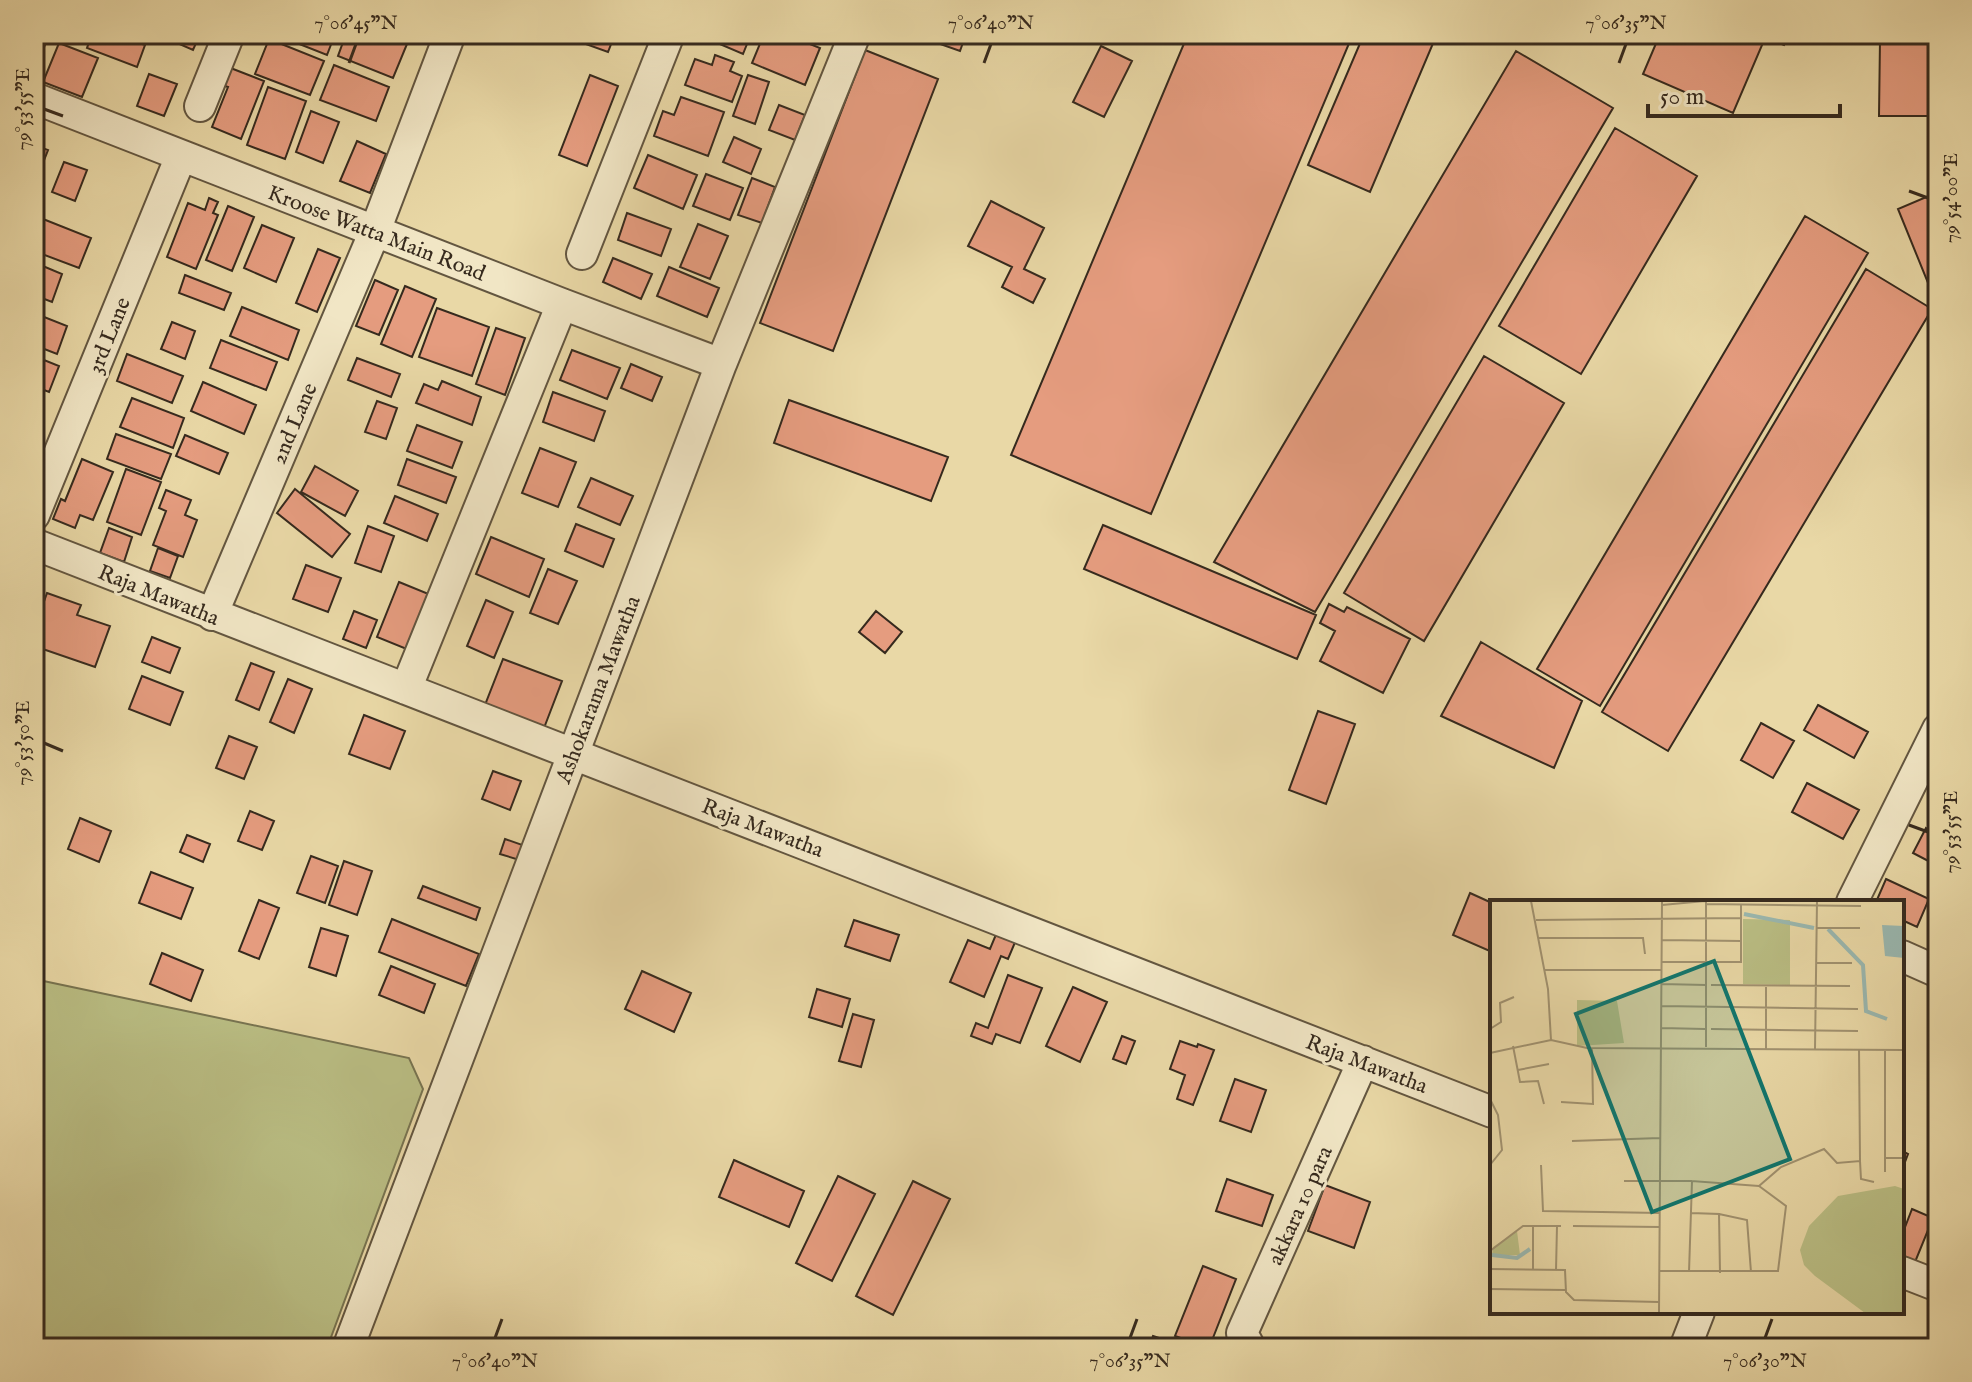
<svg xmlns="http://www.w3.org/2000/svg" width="1972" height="1382" viewBox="0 0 1972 1382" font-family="'IM FELL English',serif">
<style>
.green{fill:#babe84;stroke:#787451;stroke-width:2}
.building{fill:#e59c7f;stroke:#362a1e;stroke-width:2}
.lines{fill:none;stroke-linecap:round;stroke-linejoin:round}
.minor-casing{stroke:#635640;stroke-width:34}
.minor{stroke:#f1e6c5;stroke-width:30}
.ticks{fill:none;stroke:#362a1e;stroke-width:3}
.labels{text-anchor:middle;stroke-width:6;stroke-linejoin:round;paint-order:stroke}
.street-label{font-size:22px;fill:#362a1e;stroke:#f1e6c5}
.inset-river{fill:none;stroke:#9ab8b0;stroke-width:4}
.inset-road{fill:none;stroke:#a19270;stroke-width:2}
.view{fill:#0f766e;fill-opacity:0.15;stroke:#0f766e;stroke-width:4}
.inset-edge{fill:none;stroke:#362a1e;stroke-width:4}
.neatline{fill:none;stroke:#362a1e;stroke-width:3}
.ticks-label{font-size:20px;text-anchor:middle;fill:#362a1e}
</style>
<rect width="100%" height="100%" fill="#e9d8a6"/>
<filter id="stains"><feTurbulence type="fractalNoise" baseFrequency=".0025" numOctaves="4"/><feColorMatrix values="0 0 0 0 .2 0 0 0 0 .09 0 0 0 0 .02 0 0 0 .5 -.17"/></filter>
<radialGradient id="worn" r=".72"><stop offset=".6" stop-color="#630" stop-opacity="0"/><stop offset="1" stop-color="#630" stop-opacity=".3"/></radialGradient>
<path class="green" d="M34,979l375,79 14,31 -96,259h-293z"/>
<path class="building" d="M34,34h15l-12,32 -3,-1z
M92,34h23l30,11 -8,22 -50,-19z
M145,34h19l-2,7z
M180,34h20l-7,16 -16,-7z
M274,34h61l-8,21z
M346,34h36l25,10 -14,34 -55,-22z
M567,34h48l-7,18 -42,-15z
M702,34h49l-8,20 -42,-18z
M764,34h21l35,14 -15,37 -53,-22z
M912,34h54l-6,17z
M1188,34h165l-202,480 -140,-59z
M1364,34h73l-67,158 -62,-27z
M1660,34h129l-5,11 -19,-7 -32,75 -90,-39z
M269,39l55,22 -14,34 -55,-21z
M1880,40h58v76h-59z
M59,43l39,15 -16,39 -39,-15z
M1101,46l31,15 -28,56 -31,-15z
M865,50l73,29 -105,272 -73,-28z
M1516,51l97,57 -298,504 -101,-50z
M715,55l19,7 -4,9 12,5 -10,26 -47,-17 10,-26 17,6z
M334,65l55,22 -13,34 -56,-21z
M228,67l36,14 -23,58 -29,-12 16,-40 -7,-2z
M149,74l28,10 -13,32 -27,-10z
M590,75l28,11 -31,80 -28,-11z
M748,75l21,7 -14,42 -22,-8z
M268,87l38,14 -21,58 -38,-14z
M681,97l43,15 -16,44 -54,-20 9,-25 11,4z
M779,105l26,10 -10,25 -26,-10z
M311,111l28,11 -16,41 -27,-11z
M1615,128l82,48 -116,198 -82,-48z
M734,137l27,12 -10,25 -28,-12z
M357,141l29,13 -16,39 -30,-12z
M34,145l14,5 -14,36z
M648,155l49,20 -14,34 -49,-21z
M64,162l23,8 -12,31 -23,-9z
M706,174l37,14 -13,32 -37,-14z
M752,178l23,9 -13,36 -24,-8z
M1938,192v112l-1,1 -39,-96z
M209,198l9,4 -5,11 5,2 -22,54 -29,-12 21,-54 17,7z
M991,201l53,27 -20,41 21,10 -12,24 -31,-16 10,-20 -44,-21z
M228,206l26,11 -22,54 -26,-11z
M627,213l44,16 -10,27 -43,-16z
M1805,216l63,37 -268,453 -63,-37z
M38,217l53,21 -12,30 -45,-17v-24z
M698,224l30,12 -18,43 -30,-12z
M262,225l32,13 -18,44 -32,-14z
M318,249l22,9 -23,54 -21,-9z
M613,258l39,16 -11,25 -38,-17z
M38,264l24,10 -10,28 -18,-7v-19z
M669,267l50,21 -12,29 -50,-21z
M1866,269l66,40 -264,442 -66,-39z
M185,275l46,18 -7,17 -45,-17z
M375,280l23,10 -19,45 -23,-9z
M405,286l31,13 -24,58 -31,-13z
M242,307l57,23 -11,30 -58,-24z
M437,308l52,19 -17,49 -53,-19z
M34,313l33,13 -10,28 -23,-9z
M172,322l23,9 -10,28 -24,-10z
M496,328l29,10 -20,57 -29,-11z
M221,340l56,22 -11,28 -56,-22z
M572,350l48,18 -13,31 -47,-19z
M127,354l56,22 -11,27 -55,-22z
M34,356l25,10 -10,26 -15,-6z
M1484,356l80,47 -140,238 -80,-48z
M357,358l43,16 -9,23 -43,-17z
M631,364l31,13 -10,24 -31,-13z
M442,381l39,16 -9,28 -56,-22 8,-19 14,6z
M203,382l53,23 -12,29 -53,-23z
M553,392l52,19 -11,30 -51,-19z
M132,398l52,20 -11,30 -53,-21z
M789,400l159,57 -17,44 -157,-58z
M377,401l20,7 -11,31 -21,-7z
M417,425l45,17 -10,26 -45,-17z
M116,434l55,20 -10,25 -54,-20z
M185,435l43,18 -9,21 -43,-18z
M540,448l36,14 -18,45 -36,-14z
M82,459l31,13 -20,48 -13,-5 -5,13 -22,-9 8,-20 4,2z
M407,459l49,18 -10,26 -48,-18z
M315,466l43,25 -13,25 -44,-24z
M126,469l35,13 -20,53 -34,-13z
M591,478l42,18 -13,29 -42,-18z
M295,489l55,45 -18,23 -55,-44z
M166,490l25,10 -6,15 12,5 -14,37 -30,-12 13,-34 -7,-3z
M395,496l43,18 -11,27 -43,-18z
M576,524l38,15 -11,28 -38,-16z
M1103,525l213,90 -19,44 -213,-90z
M368,526l26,10 -13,36 -26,-9z
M109,528l23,9 -8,25 -24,-9z
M491,537l53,22 -15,38 -53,-23z
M158,548l20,8 -8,22 -20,-7z
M306,565l35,13 -13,34 -35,-13z
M548,569l29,12 -19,43 -28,-11z
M399,582l32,13 -22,55 -32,-13z
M47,593l34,12 -4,10 33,11 -15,41 -61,-21v-16z
M486,600l27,12 -19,46 -27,-12z
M1329,604l15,8 3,-5 63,32 -27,54 -63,-32 15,-30 -15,-8z
M354,611l23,9 -11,28 -23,-9z
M876,611l26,21 -17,21 -26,-21z
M152,637l28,11 -10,25 -28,-11z
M1481,642l101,59 -28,67 -113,-52z
M503,659l59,22 -18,47 -59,-23z
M251,663l23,9 -15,38 -23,-10z
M142,676l41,16 -13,33 -41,-16z
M288,679l24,10 -18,44 -24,-11z
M1818,705l50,27 -14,26 -50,-28z
M1318,711l37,13 -29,80 -37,-14z
M364,715l41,16 -15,38 -41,-15z
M1761,723l33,18 -21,37 -32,-18z
M229,736l28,11 -13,32 -28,-11z
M493,771l28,10 -11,29 -28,-11z
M1807,783l52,27 -16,29 -51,-27z
M250,811l24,10 -12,29 -24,-9z
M80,818l31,13 -12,31 -31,-13z
M1926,828l12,7v31l-25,-13z
M187,835l23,9 -7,18 -23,-10z
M505,839l26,9 -5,14 -26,-8z
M311,856l27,10 -13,37 -28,-10z
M344,861l28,10 -15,44 -28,-10z
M151,872l42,16 -12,31 -42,-16z
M1886,879l43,20 -12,28 -15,-7v-18h-26z
M423,886l57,22 -4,12 -58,-22z
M1470,893l22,10v49l-39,-17z
M259,900l20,8 -20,51 -20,-8z
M392,919l87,35 -13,32 -87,-34z
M854,920l45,15 -9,26 -45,-15z
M321,928l27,8 -12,40 -27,-9z
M997,932l19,8 -8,19 -7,-3 -17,41 -34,-15 18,-42 22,9z
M162,953l41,17 -12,31 -41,-17z
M391,966l44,18 -11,29 -45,-18z
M642,971l49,22 -17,39 -49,-23z
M1008,975l34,13 -22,55 -24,-9 -4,10 -21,-8 5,-13 12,5z
M1073,987l34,15 -27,60 -34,-16z
M817,989l33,10 -8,28 -33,-10z
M853,1014l21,6 -13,47 -22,-6z
M1122,1036l13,5 -9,23 -13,-5z
M1180,1041l17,6 1,-3 16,6 -21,55 -16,-6 8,-24 -15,-6z
M1235,1079l31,11 -15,42 -31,-11z
M1902,1151l6,3 -6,16z
M734,1160l70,31 -15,36 -70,-30z
M838,1176l37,18 -43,87 -36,-18z
M1227,1179l46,16 -11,31 -46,-15z
M913,1181l37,18 -57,116 -37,-19z
M1325,1185l45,17 -16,46 -46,-17z
M1912,1209l21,9 -20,49 -11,-4v-28z
M1203,1266l33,13 -27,69 -34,-12z
M1153,1336l36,12h-40z"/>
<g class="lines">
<g class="minor-casing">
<path id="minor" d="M34,98l528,206 159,60
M200,106l29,-72
M582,254l87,-220
M34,515l147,-359
M34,544l1458,568
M212,615l163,-384 75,-197
M406,689l156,-385
M1852,902l86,-173
M1902,956l36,16
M1902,1272l36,14
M348,1348l373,-984 134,-330
M1250,1348l-8,-15 121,-272
M1685,1348l14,-36"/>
</g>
<use href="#minor" class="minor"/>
</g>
<path class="ticks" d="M349,63l7,-19M984,63l7,-19M1619,63l7,-19M44,109l19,7M1909,191l19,7M44,743l19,8M1909,825l19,7M495,1338l7,-19M1130,1338l7,-19M1765,1338l7,-19"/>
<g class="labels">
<g class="street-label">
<text transform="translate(377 232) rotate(21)" y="8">Kroose Watta Main Road</text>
<text transform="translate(108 335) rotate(-68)" y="8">3rd Lane</text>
<text transform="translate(293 423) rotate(-67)" y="8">2nd Lane</text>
<text transform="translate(159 594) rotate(22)" y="8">Raja Mawatha</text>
<text transform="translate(597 689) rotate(-69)" y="8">Ashokarama Mawatha</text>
<text transform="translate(763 827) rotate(21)" y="8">Raja Mawatha</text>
<text transform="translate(1367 1063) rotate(21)" y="8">Raja Mawatha</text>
<text transform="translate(1299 1205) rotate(-66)" y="8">akkara 10 para</text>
</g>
</g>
<g transform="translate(1490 900)">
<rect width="414" height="414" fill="#e9d8a6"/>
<path d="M253,19l47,1v65l-47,-1zM87,100l40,1 7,42 -47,3zM405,286l9,3v124h-39l-50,-37 -11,-11 -4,-15 9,-24 29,-30zM27,331l3,24h-28l1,-8z" fill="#babe84"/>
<path d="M392,25l22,1v32l-19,-2z" fill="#9ab8b0"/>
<path class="inset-river" d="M254,14l70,14M338,29l35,36 3,46 21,8M2,355l25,3 13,-9"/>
<path class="inset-road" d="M41,1l17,88 3,51M216,4l155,2M172,5l43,-4M46,20l205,-2M327,28h43M49,38h104l2,16M172,40l79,1M171,62h45M216,62h35v-57M327,63h35M55,70h116M171,84l45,1M221,85l139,1M276,87v62M171,106l197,3M171,128l44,1M0,129l11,-7 -1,-19 14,-6M221,129l147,2M23,146l7,36 18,-1 6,23M216,147v-145M325,149l2,-148M369,149l1,112M395,149v109M0,153l61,-13 36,8 317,2M28,170l31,-6M0,199l8,16 4,35 -12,15M71,202l32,2 -1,-56M82,241l88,-3M51,265l2,46 117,2M395,272v-14h19M134,281h68M269,286l22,-19 43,-18 13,14 23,-2 1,18 13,3M201,313l28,1 1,59M229,314l28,6 4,52M83,326l87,1M0,351l33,-25h38M0,369l75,1 1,22 8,8 85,2M43,369v-43M66,370l1,-44M169,371h119l8,-65 -27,-20M199,372l3,-91 67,5M0,389l76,1M169,413l3,-412"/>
<path class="view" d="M224,61l76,198 -138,53 -76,-198z"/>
<rect width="414" height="414" class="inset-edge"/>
</g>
<rect width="1972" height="1382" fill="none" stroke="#e9d8a6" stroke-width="88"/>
<path d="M1648 104v12h192v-12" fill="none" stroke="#362a1e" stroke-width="4"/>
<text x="1660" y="104" font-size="24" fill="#362a1e" stroke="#f1e6c5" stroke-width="6" paint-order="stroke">50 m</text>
<rect x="44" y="44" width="1884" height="1294" class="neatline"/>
<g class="ticks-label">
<text x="356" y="29">7°06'45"N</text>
<text x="991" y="29">7°06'40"N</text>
<text x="1626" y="29">7°06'35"N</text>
<text transform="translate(22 109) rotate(-90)" y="7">79°53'55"E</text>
<text transform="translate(1950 198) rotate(-90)" y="7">79°54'00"E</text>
<text transform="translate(22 743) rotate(-90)" y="7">79°53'50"E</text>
<text transform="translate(1950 832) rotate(-90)" y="7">79°53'55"E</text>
<text x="495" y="1367">7°06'40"N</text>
<text x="1130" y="1367">7°06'35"N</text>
<text x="1765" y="1367">7°06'30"N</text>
</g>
<rect width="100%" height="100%" filter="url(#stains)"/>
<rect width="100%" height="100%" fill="url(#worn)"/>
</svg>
